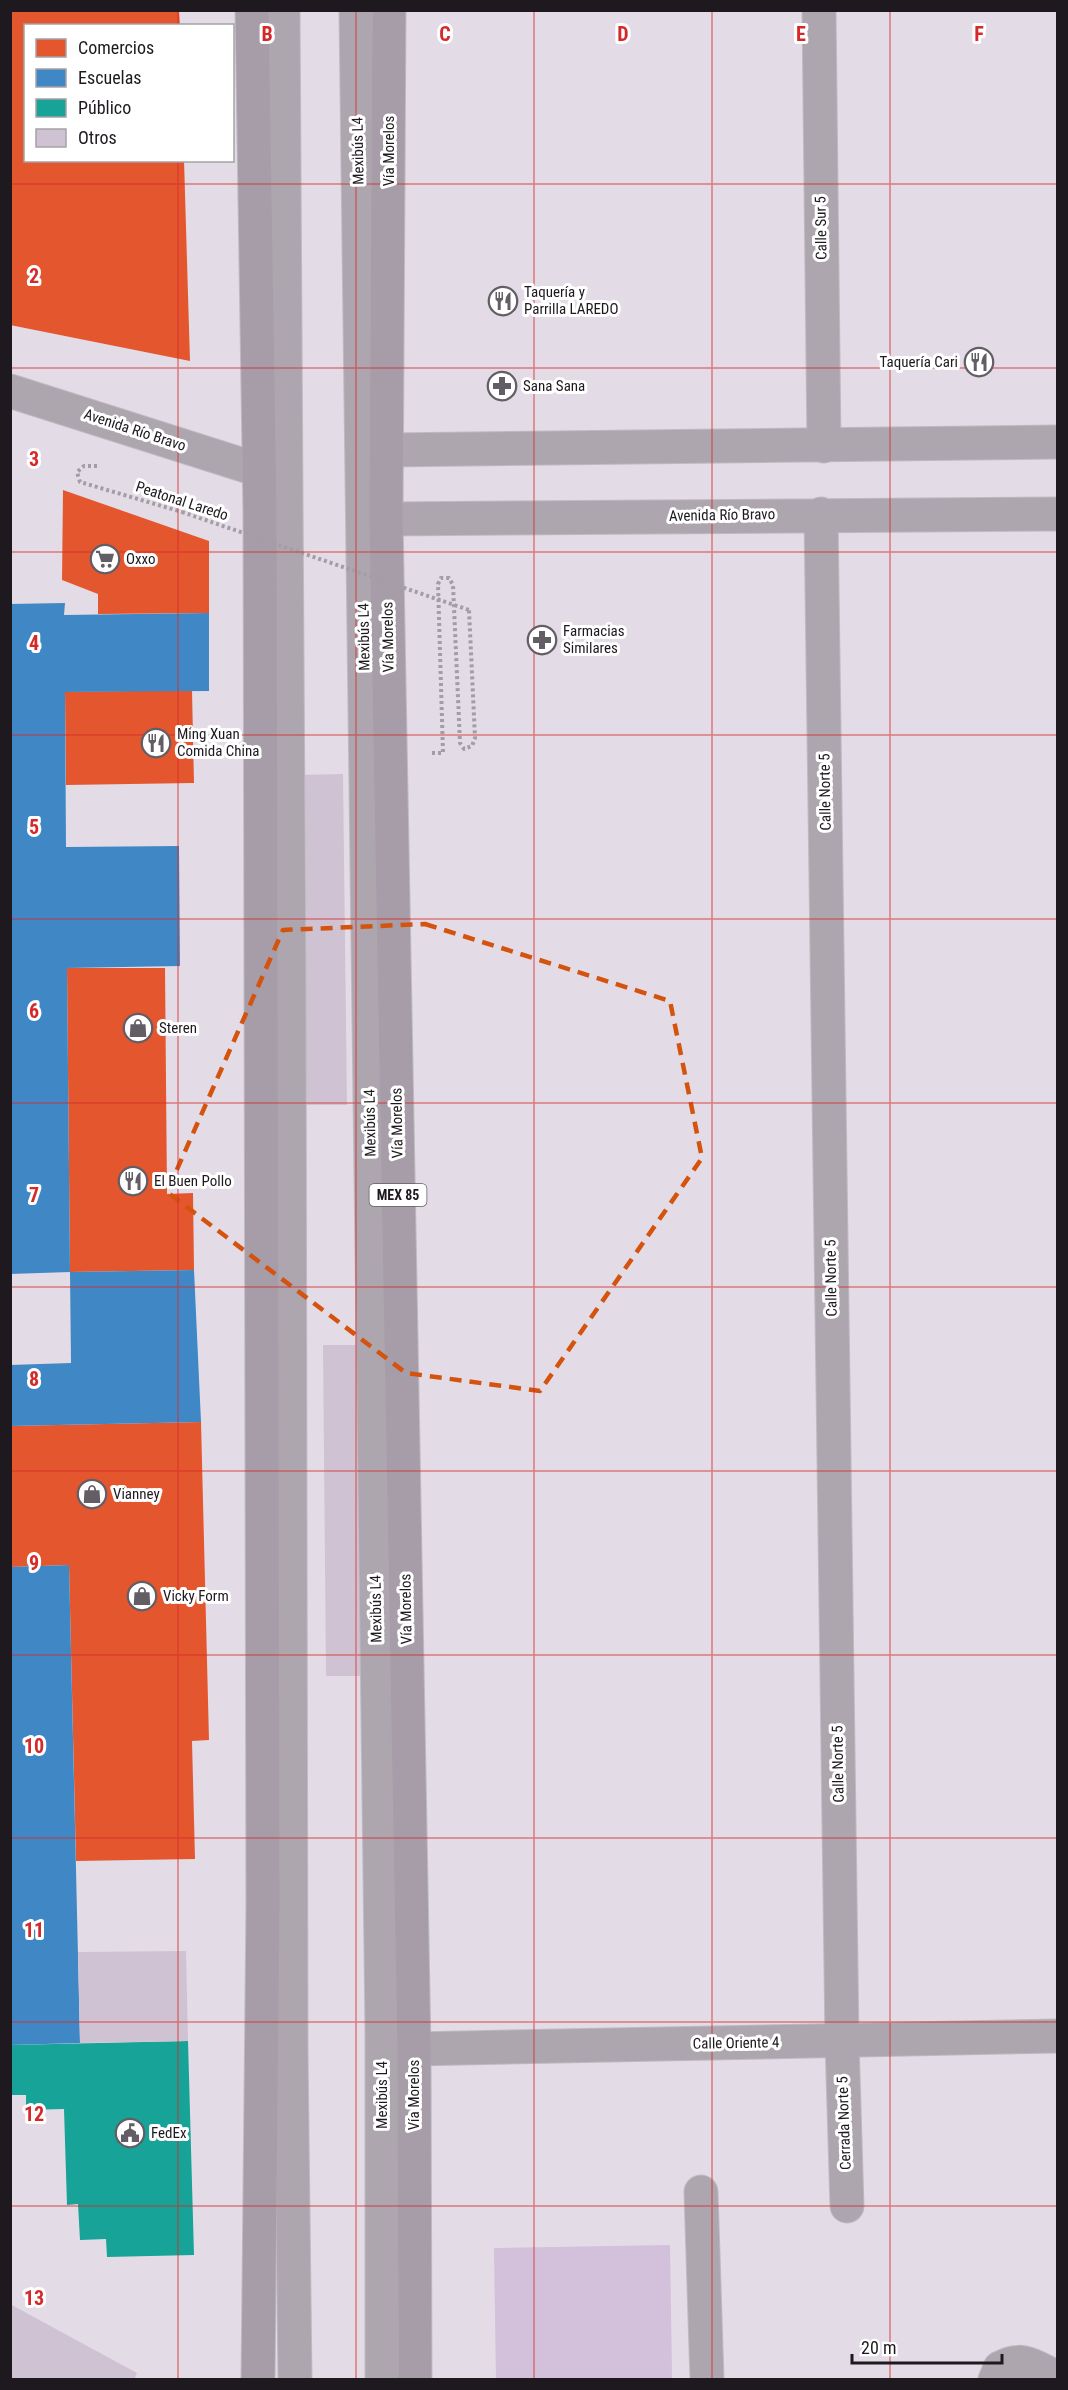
<svg xmlns="http://www.w3.org/2000/svg" width="1068" height="2390" viewBox="0 0 1068 2390" font-family="'Roboto Condensed',sans-serif">
<style>
.green{fill:#d3c0da}
.shops{fill:#e4572e}
.schools{fill:#3f88c5}
.public{fill:#17a398}
.building{fill:#cfc3d3}
.lines{fill:none;stroke-linecap:round;stroke-linejoin:round}
.minor-casing{stroke:#bfbac1;stroke-width:35}
.major-casing{stroke:#bfbac1;stroke-width:35}
.path{stroke:#a39da5;stroke-width:4;stroke-dasharray:3 3;stroke-linecap:butt}
.minor{stroke:#ada6af;stroke-width:33}
.major{stroke:#a69da9;stroke-width:33}
.path-bridge{stroke:#a39da5;stroke-width:4;stroke-dasharray:3 3;stroke-linecap:butt}
.marked{fill:none;stroke:#d4530e;stroke-width:4.5;stroke-dasharray:12 8;stroke-linejoin:round}
.grid{fill:none;stroke:#d62828;stroke-width:1.5;stroke-opacity:0.55}
.labels{text-anchor:middle;stroke-width:6;stroke-linejoin:round;paint-order:stroke}
.shield{fill:#fff;stroke:#625e62;stroke-width:1.5}
.shield-label{font-size:14px;font-weight:bold;fill:#1e191f}
.street-label{font-size:15px;fill:#1e191f;stroke:#fff}
.poi-label{font-size:15px;fill:#1e191f;stroke:#fff;text-anchor:start}
.grid-label{font-size:20px;text-anchor:middle;font-weight:bold;fill:#d62828;stroke:#fff;stroke-width:6;stroke-linejoin:round;paint-order:stroke}
</style>
<rect width="100%" height="100%" fill="#e3dce6"/>
<path class="green" d="M670,2245l2,134h-176l-2,-131z"/>
<path class="shops" d="M10,10h169l1,16h-154v134h158l6,201 -180,-36z
M63,490l146,51v72l-111,1v-20l-36,-14z
M192,690l2,93 -128,2 -1,-93z
M67,968h98l2,226 26,-1 1,77 -124,2z
M201,1422l8,318 -17,1 3,118 -119,2 -7,-296 -59,2v-141z"/>
<path class="schools" d="M65,603l-1,12 145,-2v78l-144,1 1,155 113,-1 1,120 -113,2 3,304 -60,2v-670z
M194,1270l7,152 -191,4v-61l61,-2 -1,-91z
M69,1565l11,478 -70,2v-478z"/>
<path class="public" d="M188,2041l6,214 -87,2 -1,-18 -26,1 -2,-36 -11,1 -3,-96 -38,1v-15h-16v-50z"/>
<path class="building" d="M343,774l4,331h-46l-4,-330z
M323,1345h46l2,331h-45z
M186,1951l2,90 -108,2 -2,-91z
M10,2304l127,69 -3,7h-124z"/>
<g class="lines">
<g class="minor-casing">
<path id="minor" d="M283,10l6,977 2,1063 4,330
M356,10l26,2018v352
M819,10l5,436
M10,391l249,79
M387,450l671,-8
M821,514l21,1527 5,165
M386,519l672,-5
M414,2049l644,-13
M701,2192l6,188
M995,2380l5,-12c24,-13 34,-1 58,10"/>
</g>
<g class="major-casing">
<path id="major" d="M252,10l8,503 3,1393 -5,474
M389,10l-3,509 28,1530 1,331"/>
</g>
<path class="path" d="M97,466h-13l-7,6 3,10 102,30
M432,753h11l-5,-169 3,-6h8l4,7 7,158 4,6 8,-3 3,-8 -6,-128"/>
<use href="#minor" class="minor"/>
<use href="#major" class="major"/>
<path class="path-bridge" d="M182,512l287,98"/>
</g>
<path class="marked" d="M425,924l245,77 32,157 -162,233 -134,-18 -239,-181 116,-262z"/>
<path class="grid" d="M178,10v16M356,10v2370M534,10v2370M712,10v2370M890,10v2370M178,160v2220M10,184h1048M10,368h1048M10,552h1048M10,735h1048M10,919h1048M10,1103h1048M10,1287h1048M10,1471h1048M10,1655h1048M10,1838h1048M10,2022h1048M10,2206h1048"/>
<defs>
<g id="restaurant-ring" transform="scale(1.5)"><circle r="9.5" fill="#fff" stroke="#635d65" stroke-width="1.5"/><path d="M-5-6h1v4h1v-4h1v4h1v-4h1v5L-1.5 .5V6h-2V.5L-5-1ZM5-6V6H3V1.5H1.5Q1.5-4 5-6Z" fill="#635d65"/></g>
<g id="pharmacy-ring" transform="scale(1.5)"><circle r="9.5" fill="#fff" stroke="#635d65" stroke-width="1.5"/><path d="M-2-6h4v4h4v4h-4v4h-4v-4h-4v-4h4Z" fill="#635d65"/></g>
<g id="supermarket-ring" transform="scale(1.5)"><circle r="9.5" fill="#fff" stroke="#635d65" stroke-width="1.5"/><path d="M-6-5.5h2.5l.6 2H6L4.5 2H-2.5L-4.4-4H-6ZM-1.5 3.2a1.3 1.3 0 1 0 .1 0ZM3 3.2a1.3 1.3 0 1 0 .1 0Z" fill="#635d65"/></g>
<g id="shop-ring" transform="scale(1.5)"><circle r="9.5" fill="#fff" stroke="#635d65" stroke-width="1.5"/><path d="M-5-2.5h2.3a2.7 3.5 0 0 1 5.4 0H5L5.5 6h-11ZM-1.5-2.5h3a1.5 2.3 0 0 0-3 0Z" fill="#635d65"/></g>
<g id="civic-ring" transform="scale(1.5)"><circle r="9.5" fill="#fff" stroke="#635d65" stroke-width="1.5"/><path d="M-.6-6.5H3V-4.5H.6V-3L4-1V1h2V6H-6V1h2V-1L-.6-3ZM-1.2 2.5V6h2.4V2.5Z" fill="#635d65"/></g>
</defs>
<g fill-rule="evenodd">
<use href="#restaurant-ring" x="503" y="301"/>
<use href="#restaurant-ring" x="979" y="362"/>
<use href="#pharmacy-ring" x="502" y="386"/>
<use href="#supermarket-ring" x="105" y="559"/>
<use href="#pharmacy-ring" x="542" y="640"/>
<use href="#restaurant-ring" x="156" y="743"/>
<use href="#shop-ring" x="138" y="1028"/>
<use href="#restaurant-ring" x="133" y="1181"/>
<use href="#shop-ring" x="92" y="1494"/>
<use href="#shop-ring" x="142" y="1596"/>
<use href="#civic-ring" x="130" y="2133"/>
</g>
<g class="labels">
<rect class="shield" x="369.5" y="1184" width="57" height="22" rx="4.5"/>
<g class="shield-label">
<text x="398" y="1200">MEX 85</text>
</g>
<g class="street-label">
<text transform="translate(358 151) rotate(-91)" y="5">Mexibús L4</text>
<text transform="translate(389 151) rotate(-90)" y="5">Vía Morelos</text>
<text transform="translate(821 228) rotate(-91)" y="5">Calle Sur 5</text>
<text transform="translate(135 430) rotate(18)" y="5">Avenida Río Bravo</text>
<text transform="translate(182 501) rotate(18)" y="5">Peatonal Laredo</text>
<text transform="translate(722 515) rotate(-1)" y="5">Avenida Río Bravo</text>
<text transform="translate(364 637) rotate(-91)" y="5">Mexibús L4</text>
<text transform="translate(388 637) rotate(-91)" y="5">Vía Morelos</text>
<text transform="translate(825 792) rotate(-91)" y="5">Calle Norte 5</text>
<text transform="translate(370 1123) rotate(-91)" y="5">Mexibús L4</text>
<text transform="translate(397 1123) rotate(-91)" y="5">Vía Morelos</text>
<text transform="translate(831 1278) rotate(-91)" y="5">Calle Norte 5</text>
<text transform="translate(376 1609) rotate(-91)" y="5">Mexibús L4</text>
<text transform="translate(406 1609) rotate(-91)" y="5">Vía Morelos</text>
<text transform="translate(838 1764) rotate(-91)" y="5">Calle Norte 5</text>
<text transform="translate(736 2043) rotate(-1)" y="5">Calle Oriente 4</text>
<text transform="translate(382 2095) rotate(-90)" y="5">Mexibús L4</text>
<text transform="translate(414 2095) rotate(-90)" y="5">Vía Morelos</text>
<text transform="translate(844 2123) rotate(-92)" y="5">Cerrada Norte 5</text>
</g>
<g class="poi-label">
<text x="524" y="297">Taquería y<tspan x="524" dy="17">Parrilla LAREDO</tspan></text>
<text x="958" y="367" text-anchor="end">Taquería Cari</text>
<text x="523" y="391">Sana Sana</text>
<text x="126" y="564">Oxxo</text>
<text x="563" y="636">Farmacias<tspan x="563" dy="17">Similares</tspan></text>
<text x="177" y="739">Ming Xuan<tspan x="177" dy="17">Comida China</tspan></text>
<text x="159" y="1033">Steren</text>
<text x="154" y="1186">El Buen Pollo</text>
<text x="113" y="1499">Vianney</text>
<text x="163" y="1601">Vicky Form</text>
<text x="151" y="2138">FedEx</text>
</g>
</g>
<g class="grid-label">
<text x="267" y="41">B</text>
<text x="445" y="41">C</text>
<text x="623" y="41">D</text>
<text x="801" y="41">E</text>
<text x="979" y="41">F</text>
<text x="34" y="283">2</text>
<text x="34" y="466">3</text>
<text x="34" y="650">4</text>
<text x="34" y="834">5</text>
<text x="34" y="1018">6</text>
<text x="34" y="1202">7</text>
<text x="34" y="1386">8</text>
<text x="34" y="1570">9</text>
<text x="34" y="1753">10</text>
<text x="34" y="1937">11</text>
<text x="34" y="2121">12</text>
<text x="34" y="2305">13</text>
</g>
<rect width="1068" height="2390" fill="none" stroke="#1e191f" stroke-width="24"/>
<rect x="24" y="24" width="210" height="138" fill="#ffffff" stroke="#a5a3a5" stroke-width="1.5"/>
<rect x="36" y="39" width="30" height="18" fill="#e4572e" stroke="#a5a3a5" stroke-width="1.5"/>
<text x="78" y="54" font-size="18" fill="#1e191f">Comercios</text>
<rect x="36" y="69" width="30" height="18" fill="#3f88c5" stroke="#a5a3a5" stroke-width="1.5"/>
<text x="78" y="84" font-size="18" fill="#1e191f">Escuelas</text>
<rect x="36" y="99" width="30" height="18" fill="#17a398" stroke="#a5a3a5" stroke-width="1.5"/>
<text x="78" y="114" font-size="18" fill="#1e191f">Público</text>
<rect x="36" y="129" width="30" height="18" fill="#cfc3d3" stroke="#a5a3a5" stroke-width="1.5"/>
<text x="78" y="144" font-size="18" fill="#1e191f">Otros</text>
<path d="M852 2354v9h150v-9" fill="none" stroke="#1e191f" stroke-width="3"/>
<text x="861" y="2354" font-size="18" fill="#1e191f" stroke="#ffffff" stroke-width="4.5" paint-order="stroke">20 m</text>
</svg>
